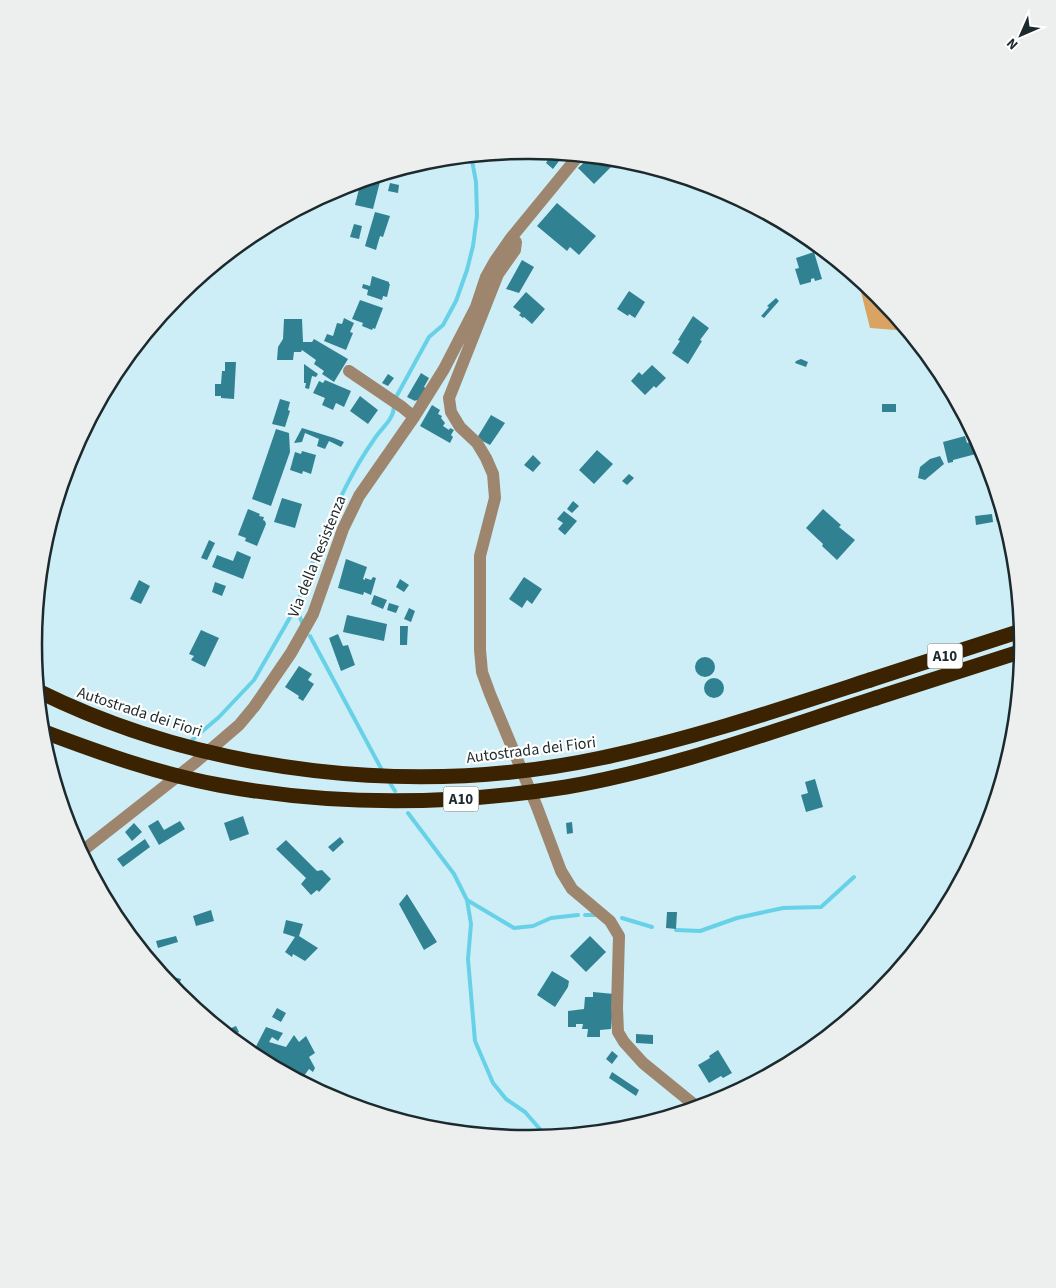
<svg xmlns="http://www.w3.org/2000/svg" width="1056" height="1288" viewBox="0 0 1056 1288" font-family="'Source Sans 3',sans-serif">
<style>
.forest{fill:#d8a363}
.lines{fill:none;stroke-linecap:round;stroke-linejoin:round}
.stream{stroke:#67d1e8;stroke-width:4}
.building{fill:#308293}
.minor{stroke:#9d866d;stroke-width:12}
.highway{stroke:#3b2200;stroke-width:15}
.highway-bridge{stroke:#3b2200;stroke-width:15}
.labels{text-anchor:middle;stroke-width:4.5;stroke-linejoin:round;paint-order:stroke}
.shield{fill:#fff;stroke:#616a6c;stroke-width:1}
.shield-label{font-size:15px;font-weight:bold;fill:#1d2a2d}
.street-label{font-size:16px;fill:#1d2a2d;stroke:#fff}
.rim{fill:none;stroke:#1d2a2d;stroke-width:2.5}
</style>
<rect width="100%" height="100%" fill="#cdeef6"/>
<path class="forest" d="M864,284l14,11 25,31 -7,4 -26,-2 -10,-40z"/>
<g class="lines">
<path class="stream" d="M395,399l34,-62 14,-12 13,-24 11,-31 6,-24 4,-30 -1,-34 -5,-27
M321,541c15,-34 30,-69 52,-100 7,-12 21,-21 21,-35
M296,607l7,18
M310,636l73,136
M192,740l27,-23 35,-37 42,-73 23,-61
M388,780l7,11
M408,813l46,61 13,26 4,24 -3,35 7,82 18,42 13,16 19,13 21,24
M467,900l47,28 19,-2 18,-8 27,-3
M585,915h13
M622,918l30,9
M676,930l24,1 37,-13 46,-10 38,-1 33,-30"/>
</g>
<path class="building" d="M546,152l19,1 -12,16 -7,-6 3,-5 -5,-4z
M586,155l25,3 -3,3 4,5 -18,18 -16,-16 11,-10z
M382,174l-9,35 -18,-4 6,-24z
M390,183l9,2 -1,8 -10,-2z
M557,203l39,33 -17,19 -9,-8 -3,4 -30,-25z
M375,212l15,4 -7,21 -3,-1 -4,14 -11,-4z
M354,224l8,2 -3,13 -9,-2z
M814,252l8,27 -7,2 -1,-3 -3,1v3l-11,3 -5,-16 4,-1 -3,-10z
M522,260l12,7 -15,26 -13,-4z
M372,276l17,6v2h1l-3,13 -4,-1 -1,4 -15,-5 1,-5 -6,-2 1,-4 7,2z
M629,291l16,11 -10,16 -6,-4 -1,2 -11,-7z
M526,292l19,17 -13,15 -8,-7 -1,1 -4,-3 2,-2 -8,-6z
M776,298l3,3 -15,17 -3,-2 8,-9 -2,-1z
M360,300l23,8 -8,21 -2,-1 -1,2 -10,-4 1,-3 -11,-4z
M693,316l16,12 -9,12 2,1 -14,23 -16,-11 8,-12 -2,-1z
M344,318l10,5 -4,9 3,1 -7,17 -22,-9 3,-7 6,2 4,-13 5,1z
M284,319h18l1,23h9l2,-3 34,20 -14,23 -12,-8 2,-3 -10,-7 2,-4 -14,-10 -1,2h-7l-1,8h-16l1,-13 5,-8z
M801,359l7,3 -2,5 -11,-4 1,-2z
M225,362h11l-2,37 -13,-1v-2h-6v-12h6l1,-13h3z
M304,364l14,10 -2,3 -4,-1 -3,13 -4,-1 1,-5h-2z
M652,365l14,13 -10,10 -2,-2 -9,9 -14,-14 8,-9 3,3z
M421,373l8,5 -5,9 3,2 -8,13 -3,-2 -1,1 -8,-4z
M388,374l6,4 -6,8 -6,-3z
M325,380l26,11 -7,16 -8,-4 -3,7 -11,-5 3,-7 -12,-5 6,-12 4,2z
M360,396l18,14 -10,14 -18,-13z
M280,399l10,3 -2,8 2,1 -5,16 -13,-3z
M882,404h14v8h-14z
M432,405l8,5 -2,4 4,2 -1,2 4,5 -2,3 6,4 1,-2 4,2 -3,5 2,2 -3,6 -30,-17z
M491,415l14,8 -15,22 -13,-7z
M302,428l32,10 10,4 -3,5 -12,-6 -4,8 -8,-3 2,-7 -14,-6 -3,9 -8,1z
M276,429l13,4 1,19 -19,54 -19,-7z
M965,436l2,7 6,-2 3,13 -23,6v2l-5,1 -5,-21z
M597,450l16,14 -19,20 -15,-14z
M302,451l14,4 -5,19 -8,-3 -1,3 -12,-4 5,-18 6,2z
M533,455l8,8 -8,9 -9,-7z
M940,456l4,8 -19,16 -7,-2 2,-11 10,-8z
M629,474l5,4 -7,7 -5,-4z
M995,490l9,30 -7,2 -7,-30z
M282,498l20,6 -7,24 -21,-6z
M573,501l6,5 -7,7 -5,-4z
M248,509l12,5 -1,2 5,1 -1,3 2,1 1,3 -9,22 -12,-5 1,-3 -8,-3z
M823,509l18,16 -2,2 16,13 -18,20 -15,-14 1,-2 -17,-16z
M564,511l13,10 -12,14 -7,-6 5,-6 -6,-4z
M992,514l1,8 -17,3 -1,-9z
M209,540l6,3 -8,17 -6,-2z
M237,551l14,6 -8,22 -31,-12 5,-12 16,6z
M346,559l21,8 -4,12 2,1v-2l6,2 2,-3 3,1 -5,17 -7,-3 -1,3 -25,-7z
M524,577l18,12 -10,15 -5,-4 -5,8 -13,-9z
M400,579l9,6 -5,7 -8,-5z
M139,580l11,6 -9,18 -11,-5z
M215,582l11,4 -4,10 -10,-4z
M374,595l13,5 -4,9 -12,-5z
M389,603l10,3 -3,7 -9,-3z
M409,608l6,3 -4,11 -7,-3z
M347,615l40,9 -3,17 -41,-9z
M400,626h8l-1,19h-7z
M201,630l18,8 -14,29 -14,-7 3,-4 -5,-2z
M338,634l5,12 5,-1 7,20 -14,6 -12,-33z
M695 667a10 10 0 1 1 20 0a10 10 0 1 1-20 0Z
M299,666l13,8 -4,6 6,4 -11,17 -5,-3 1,-2 -14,-9z
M704 688a10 10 0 1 1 20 0a10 10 0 1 1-20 0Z
M815,779l8,28 -17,5 -5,-17 7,-2 -3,-11z
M243,816l6,18 -19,7 -6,-18z
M158,820l6,10 16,-9 5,8 -26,16 -11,-19z
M572,822l1,11 -6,1 -1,-11z
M134,823l8,9 -10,9 -7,-9z
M340,837l4,5 -11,10 -5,-5z
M145,839l5,8 -27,20 -6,-8z
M286,840l31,31 5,-1 9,9 -12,13 -2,-2 -6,5 -10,-11 5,-6 -30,-29z
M407,894l30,48 -13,8 -25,-46z
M211,910l3,11 -18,5 -3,-10z
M667,912h10l-1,17 -10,-1z
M286,920l17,4 -4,12 19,12 -13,13 -12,-7 -1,3 -7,-5 10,-15 -12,-4z
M176,936l2,6 -20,6 -2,-7z
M590,936l16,16 -20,20 -16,-16z
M165,966l1,9 15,4 -3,9 -5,-1 -16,-20z
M552,971l17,10 -1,6 -13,20 -18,-12z
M593,992l21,2 -3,35 -11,1v7h-13l1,-8h-6l1,-5h-7v3h-8v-16l16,-2 1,-12h8z
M277,1008l9,5 -5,9 -9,-5z
M236,1026l3,6 -4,2 2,4 -3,1 -10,-8z
M266,1027l17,6 -5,8 -6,-4 -3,5 17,5 8,-12 5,7 7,-6 9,17 -6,4 6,11 -2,4 -4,-3 -5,7 -11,-7 -2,2 -12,-7 -2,3 -25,-13z
M636,1034l17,1v9l-17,-1z
M718,1050l14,23 -9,5 -2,-2 -12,7 -11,-18 12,-7 -1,-2z
M612,1051l6,5 -6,8 -6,-5z
M612,1072l27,18 -3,6 -27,-18z"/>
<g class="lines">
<path class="minor" d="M511,238l5,4 -1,8 -17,24 -49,124 2,14 9,15 17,16 9,15 7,16 2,24 -15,58v94l2,22 8,22 47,113 24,64 11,18 38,32 9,15 -2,72 1,24 6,10 19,21 54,44
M349,371l53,36 12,10
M81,852l116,-91 42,-36 15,-18 37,-54 22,-39 30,-85 16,-33 55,-79 30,-48 32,-62 10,-30 9,-16 16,-23 68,-83"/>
<path class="highway" d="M870,680l151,-49
M876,698l146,-47"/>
<path class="highway-bridge" d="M38,691c170,84 379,106 563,67 91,-19 180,-49 269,-78
M42,731c58,22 117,43 177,54 114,21 233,20 347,2 105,-18 210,-57 310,-89"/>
</g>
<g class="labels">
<g class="shield">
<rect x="927.5" y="643.5" width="35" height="25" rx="4"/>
<rect x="443.5" y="786.5" width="35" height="25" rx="4"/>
</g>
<g class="shield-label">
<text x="945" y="661">A10</text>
<text x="461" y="804">A10</text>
</g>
<g class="street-label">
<text transform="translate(316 556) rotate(-68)" y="6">Via della Resistenza</text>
<text transform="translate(140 711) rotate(18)" y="6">Autostrada dei Fiori</text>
<text transform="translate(531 749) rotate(-7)" y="6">Autostrada dei Fiori</text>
</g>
</g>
<path d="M0 0H1056V1288H0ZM527 159H529A485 485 0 0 1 1014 644V645A485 485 0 0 1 529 1130H527A485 485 0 0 1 42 645V644A485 485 0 0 1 527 159Z" fill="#edeeee" fill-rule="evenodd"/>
<path class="rim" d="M527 159H529A485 485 0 0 1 1014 644V645A485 485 0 0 1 529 1130H527A485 485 0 0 1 42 645V644A485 485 0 0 1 527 159Z"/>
<g transform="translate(1021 35) rotate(225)" stroke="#ffffff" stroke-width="4" paint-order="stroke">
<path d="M0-4L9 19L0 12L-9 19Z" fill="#1d2a2d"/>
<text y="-8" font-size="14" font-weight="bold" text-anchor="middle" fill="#1d2a2d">N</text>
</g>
</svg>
